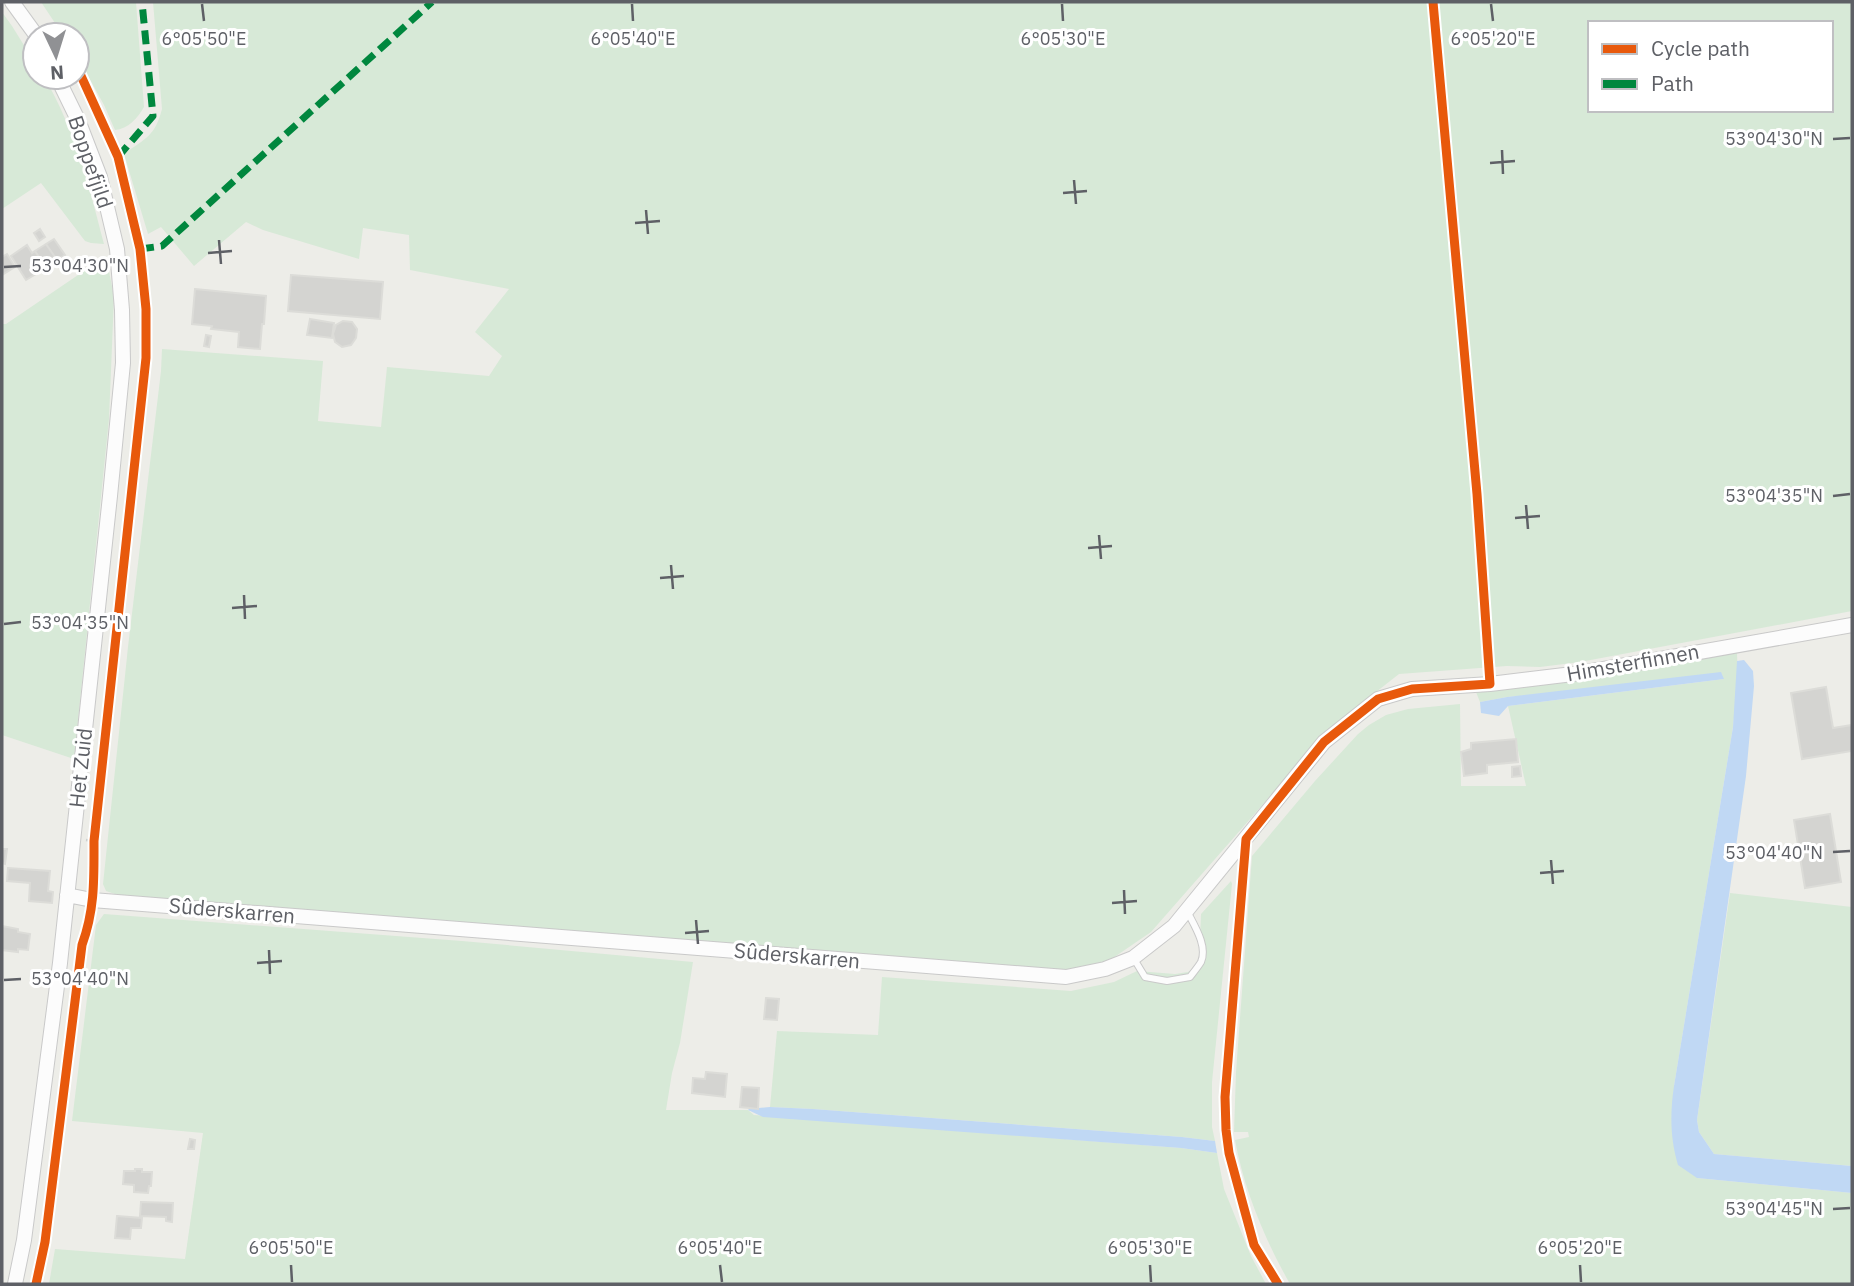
<svg xmlns="http://www.w3.org/2000/svg" width="1854" height="1286" viewBox="0 0 1854 1286" font-family="'IBM Plex Sans',sans-serif">
<style>
.green{fill:#d7e9d7;fill-rule:evenodd}
.water{fill:#c0d8f4}
.building{fill:#d4d4d1;stroke:#dcdcd8;stroke-width:2}
.lines{fill:none;stroke-linecap:round;stroke-linejoin:round}
.service-casing{stroke:#c9c9c9;stroke-width:8}
.tertiary-casing{stroke:#c9c9c9;stroke-width:16}
.path{stroke:#cbcfce;stroke-width:2.5;stroke-dasharray:7 3.5;stroke-linecap:butt}
.service{stroke:#fcfcfc;stroke-width:6}
.tertiary{stroke:#fcfcfc;stroke-width:14}
.quiet{stroke:#00873e;stroke-width:7;stroke-dasharray:14 7;stroke-linecap:butt}
.cycleway-casing{stroke:#fff;stroke-width:13}
.cycleway{stroke:#e8590c;stroke-width:9}
.ticks{fill:none;stroke:#5e6066;stroke-width:2.5}
.labels{text-anchor:middle;stroke-width:6;stroke-linejoin:round;paint-order:stroke}
.street-label{font-size:21px;fill:#5e6066;stroke:#fff}
.ticks-label{font-size:18px;text-anchor:middle;fill:#5e6066;stroke:#fff;stroke-width:6;stroke-linejoin:round;paint-order:stroke}
</style>
<rect width="100%" height="100%" fill="#edede8"/>
<path class="green" d="M41,2h95l8,105c-6,11 -16,22 -29,23l-11,-25 -27,-49v-21h-14z
M153,2h1699v609l-272,51 -40,5 -33,-1 -108,8 -70,55 -178,203 -38,26 -22,9 -34,3 -939,-75 -12,-4 -3,-7 25,-237 33,-276 1,-22 161,12 -5,60 63,6 6,-60 102,9 13,-20 -27,-24 34,-43 -99,-19 -1,-35 -46,-7 -4,31 -96,-29 -17,-8 -52,44 -33,-39 -13,7 -24,-80c22,-16 31,-18 38,-45zM1590,23h241v87h-241z
M2,12l10,14 23,37v14h9c31,52 45,109 60,167l-13,-1 -6,-2 -44,-58 -39,26z
M106,256l8,41 -5,122 -35,340 -72,-24v-411h4z
M1737,653l1,29 -5,45 -59,359 23,92 155,15v91h-562c-25,-44 -46,-94 -55,-144l14,-3 -1,-5h-14l2,-60 16,-216 63,-75 43,-47 11,-9 17,-10 22,-6 52,-5 1,82h65l-18,-80 216,-27 -217,18 -27,5 -4,-10z
M1231,881l1,3 -20,198v45l3,14 -33,-4 -369,-28 -43,-2 7,-76 101,4 4,-58 189,14 43,-9 23,-11 38,3 13,-2 11,-7 2,-51z
M1730,893l122,14v259l-138,-12 -15,-22 -2,-12z
M104,914l358,27 231,21 -13,81 -8,30 -6,37h82l6,5 427,33 36,5 7,36 27,67 15,28h-1217l6,-35 130,10 18,-126 -131,-12 24,-196z"/>
<path class="water" d="M1744,660l9,11 1,15 -8,90 -49,344 2,12 15,22 138,12v27l-155,-15 -19,-13c-8,-27 -8,-52 -4,-79l59,-359 4,-66z
M1721,672l3,7 -216,27 -9,10 -18,-3 -1,-11 27,-5z
M770,1107l43,2 369,28 33,4 2,12 -36,-5 -418,-31 -15,-7 1,-1z"/>
<path class="building" d="M40,229l5,8 -6,4 -5,-8z
M54,239l11,16 -8,5 -11,-16z
M46,244l11,16 -11,8 -11,-17z
M27,245l5,8 3,-2 11,17 -20,12 -15,-24z
M7,254l8,13 -13,8v-18z
M291,275l92,7 -3,37 -92,-8z
M195,289l71,7 -2,28h-2l-2,25 -22,-2 1,-15 -28,-3 1,-3 -20,-2z
M310,319l24,4 -2,15 -25,-3z
M343,321l9,1 5,7 -1,9 -5,7 -9,2 -7,-5 -2,-8 3,-9z
M206,335l5,1 -2,11 -5,-1z
M1826,687l7,41 19,-3v26l-50,8 -11,-66z
M1516,739l2,23 -31,3v8l-23,3 -3,-24 10,-3v-6z
M1520,766l1,10 -9,1v-10z
M1830,814l11,68 -36,6 -11,-68z
M2,849h5l-2,15 -3,-1z
M8,868l42,3 -2,20 5,1 -1,11 -23,-2 1,-18 -23,-2z
M2,926l16,3v3l12,2 -2,16 -10,-1v3l-16,-2z
M766,998l13,1 -2,21 -13,-1z
M706,1072l21,2 -2,23 -33,-4 1,-15 12,1z
M742,1087l17,1 -1,21 -18,-2z
M190,1139l5,1 -1,9h-6z
M135,1169h7v3h10l-1,14h-2l-1,7 -14,-1v-7l-11,-1 1,-13h11z
M141,1202l32,1 -1,19 -6,-1v-4l-26,-1z
M117,1216l25,2 -1,10h-10l-1,11 -15,-1z"/>
<g class="lines">
<g class="service-casing">
<path id="service" d="M1134,959l11,18 22,4 23,-4c3,-4 8,-10 11,-15 7,-16 -7,-37 -14,-51"/>
</g>
<g class="tertiary-casing">
<path id="tertiary" d="M12,2l24,33
M67,895l25,5 974,77 39,-8 28,-11 41,-32 150,-184 54,-43 34,-10 78,-5 91,-11 271,-48
M15,1284l9,-44 36,-277 50,-467 13,-133 -1,-53 -5,-61 -17,-72 -22,-57 -21,-43"/>
</g>
<path class="path" d="M86,840l8,1"/>
<use href="#service" class="service"/>
<use href="#tertiary" class="tertiary"/>
<path class="quiet" d="M118,157l35,-41 -11,-114
M140,249l22,-3 270,-244"/>
<g class="cycleway-casing">
<path id="cycleway" d="M36,1284l9,-42 37,-297c13,-36 12,-66 12,-104l52,-483v-49l-6,-60 -22,-92 -41,-90
M1278,1284l-24,-39 -25,-92 -3,-23 -1,-33 21,-258 78,-97 54,-43 34,-10 78,-5 -13,-190 -44,-492"/>
</g>
<use href="#cycleway" class="cycleway"/>
</g>
<path class="ticks" d="M202,4l2,17M632,4l1,17M1062,4l1,17M1491,4l2,17M1833,139l17,-1M1502,150l1,24M1490,163l25,-2M1074,180l2,24M1063,193l24,-2M646,210l2,24M635,223l25,-2M219,240l2,24M208,253l24,-2M4,267l17,-1M1833,496l17,-2M1526,505l2,24M1515,518l25,-2M1099,535l2,24M1088,548l24,-2M671,565l2,24M660,578l24,-2M244,595l1,24M232,608l25,-2M4,624l17,-2M1833,852l17,-1M1551,860l2,24M1540,873l24,-2M1124,890l1,24M1112,903l25,-2M696,920l2,24M685,933l24,-2M269,950l1,24M257,963l25,-2M4,980l17,-1M1833,1209l17,-1M291,1265l1,17M720,1265l2,17M1150,1265l1,17M1580,1265l1,17"/>
<g class="labels">
<g class="street-label">
<text transform="translate(90 162) rotate(71)" y="7">Boppefjild</text>
<text transform="translate(1633 663) rotate(-10)" y="7">Himsterfinnen</text>
<text transform="translate(81 768) rotate(-84)" y="7">Het Zuid</text>
<text transform="translate(232 911) rotate(5)" y="7">Sûderskarren</text>
<text transform="translate(797 956) rotate(5)" y="7">Sûderskarren</text>
</g>
</g>
<g class="ticks-label">
<text x="204" y="45">6°05'50"E</text>
<text x="633" y="45">6°05'40"E</text>
<text x="1063" y="45">6°05'30"E</text>
<text x="1493" y="45">6°05'20"E</text>
<text x="1774" y="145">53°04'30"N</text>
<text x="80" y="272">53°04'30"N</text>
<text x="1774" y="502">53°04'35"N</text>
<text x="80" y="629">53°04'35"N</text>
<text x="1774" y="859">53°04'40"N</text>
<text x="80" y="985">53°04'40"N</text>
<text x="1774" y="1215">53°04'45"N</text>
<text x="291" y="1254">6°05'50"E</text>
<text x="720" y="1254">6°05'40"E</text>
<text x="1150" y="1254">6°05'30"E</text>
<text x="1580" y="1254">6°05'20"E</text>
</g>
<rect width="1854" height="1286" fill="none" stroke="#5e6066" stroke-width="7"/>
<rect x="1588" y="21" width="245" height="91" fill="#ffffff" stroke="#bfbfc2" stroke-width="2"/>
<rect x="1602" y="44" width="35" height="10" fill="#e8590c" stroke="#bfbfc2" stroke-width="2"/>
<text x="1651" y="56" font-size="21" fill="#5e6066">Cycle path</text>
<rect x="1602" y="79" width="35" height="10" fill="#00873e" stroke="#bfbfc2" stroke-width="2"/>
<text x="1651" y="91" font-size="21" fill="#5e6066">Path</text>
<g transform="translate(56 56) rotate(176)"><circle r="33" fill="#ffffff" stroke="#bfbfc2" stroke-width="2"/>
<path d="M0-5L12 26L0 18L-12 26Z" fill="#909194"/>
<text y="-10" font-size="19" font-weight="bold" text-anchor="middle" fill="#5e6066">N</text>
</g>
</svg>
